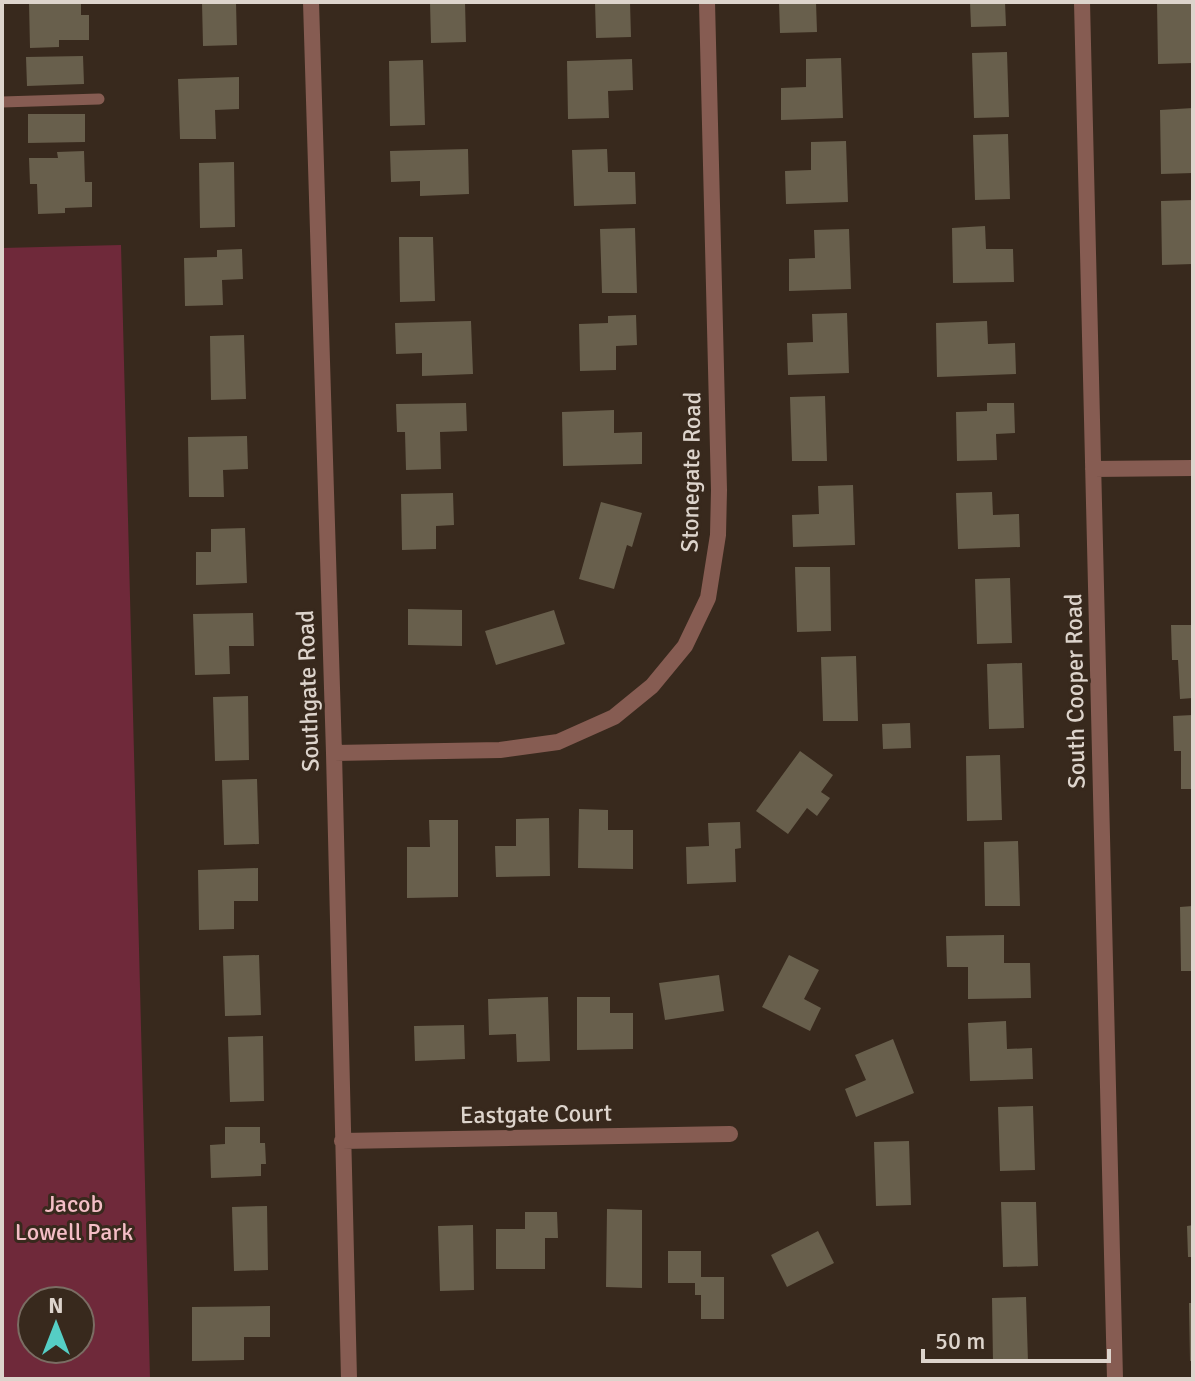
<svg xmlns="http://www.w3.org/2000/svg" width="1195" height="1381" viewBox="0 0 1195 1381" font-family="Signika,sans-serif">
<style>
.green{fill:#6f293a;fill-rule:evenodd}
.building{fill:#685f4c}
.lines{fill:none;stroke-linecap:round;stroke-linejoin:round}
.service{stroke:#865c52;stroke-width:11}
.minor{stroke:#865c52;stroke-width:16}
.labels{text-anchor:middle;stroke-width:6;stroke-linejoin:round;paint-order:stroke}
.street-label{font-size:24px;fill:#ddd4cc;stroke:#38291d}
.park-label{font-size:24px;fill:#f4bec6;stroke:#38291d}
</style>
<rect width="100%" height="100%" fill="#38291d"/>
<path class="green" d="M121,245l29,1134h-148v-1131zM32,1301h48v48h-48z"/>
<path class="building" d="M29,2h52v13h8v25h-30v7l-29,1z
M202,2h34l1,43 -34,1z
M430,2h35l1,40 -35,1z
M595,2h35l1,35 -35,1z
M779,2h37l1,30 -37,1z
M970,2h35l1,24 -35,1z
M1157,2h35l1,61 -35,1z
M1007,52l2,65 -35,1 -2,-65z
M83,56l1,28 -57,2 -1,-29z
M841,58l2,60 -62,2v-32l25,-1v-28z
M632,59l1,31 -25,1 1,27 -41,1 -1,-58z
M423,60l2,65 -35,1 -1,-65z
M239,77v32l-24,1 1,29h-36l-2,-60z
M1193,108v65l-32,1 -1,-64z
M28,114h57v28l-57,1z
M1008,134l2,65 -35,1 -2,-65z
M846,141l2,61 -62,2 -1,-33 26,-1v-28z
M468,149l1,45 -49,2v-15l-29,1 -1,-31z
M607,149l1,23h27l1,32 -62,2 -2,-56z
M84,151l1,31h7v25l-27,1v5l-27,1 -1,-30h-7l-1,-26h29l-1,-6z
M234,162l1,65 -35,1 -1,-65z
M1193,200v64l-31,1 -1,-64z
M985,226l1,23h27l1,33 -61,1 -1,-55z
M635,228l2,65h-35l-2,-64z
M849,229l2,60 -62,2v-32l26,-1 -1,-28z
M399,237h34l2,64 -35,1z
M242,249l1,30 -21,1 1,25 -38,1 -1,-48 33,-1v-7z
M847,313l2,60 -61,2 -1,-32 26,-1 -1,-28z
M636,315l1,30 -21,1v24l-36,1 -1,-47 29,-1v-7z
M471,321l2,53 -51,2v-23l-26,1 -1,-31z
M987,321l1,23 27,-1 1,31 -79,3 -1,-54z
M244,335l2,64 -35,1 -1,-64z
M825,396l2,65h-35l-2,-64z
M466,403l1,28 -27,1 1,37 -35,1 -1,-38h-8l-1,-28z
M987,403h27l1,30 -19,1 1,26 -40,1 -1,-49 31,-1z
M614,410v23l28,-1v32l-79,2 -1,-54z
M247,436l1,33 -25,1 1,27h-35l-1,-60z
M853,485l2,60 -62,2 -1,-32 27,-1 -1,-28z
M992,492l1,23 26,-1 1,33 -62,2 -2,-56z
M453,493l1,32 -18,1v23l-34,1 -1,-56z
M601,502l41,11 -10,34 -5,-2 -13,44 -35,-10z
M245,528l2,55 -51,2v-33h15v-23z
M795,567h35l1,64 -34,1z
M1010,578l2,65 -35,1 -2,-65z
M408,609l54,1v36l-54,-1z
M554,610l11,34 -69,21 -11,-34z
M253,613l1,33h-25l1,28 -35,1 -2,-61z
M1171,625h22v73l-13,1 -2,-39h-6z
M856,656l2,65h-35l-2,-64z
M1022,663l2,65 -35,1 -2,-65z
M248,696l1,64 -34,1 -2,-64z
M1193,715v74h-12v-38h-7l-1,-35z
M910,723l1,25 -28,1 -1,-25z
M800,751l33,24 -12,17 9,6 -13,18 -10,-8 -19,26 -32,-23z
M1000,755l2,65 -35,1 -1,-65z
M257,779l2,65 -35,1 -2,-65z
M579,809l29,1v20h25v39l-55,-1z
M549,818l1,58 -54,1 -1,-31h21v-27z
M429,820h29v77l-51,1v-51h23z
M740,822l1,26 -6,1 1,33 -49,2 -1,-37 23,-1 -1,-23z
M1018,841l2,65h-35l-1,-64z
M258,868v33h-24v28l-35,1 -1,-60z
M1193,906v65h-12l-1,-64z
M1004,935v28h26l1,35 -63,1v-32h-21l-1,-31z
M259,955l2,60 -36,1 -2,-60z
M789,955l30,15 -15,29 17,9 -11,23 -48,-24z
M719,975l5,36 -59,9 -6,-37z
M548,997l2,64 -33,1 -1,-28 -27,1 -1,-36z
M577,997h33v16h23v36l-56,1z
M1006,1021l1,28 25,-1 1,31 -63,2 -2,-58z
M464,1025l1,34 -50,2 -1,-35z
M263,1036l1,65 -34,1 -2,-65z
M893,1039l21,54 -58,24 -11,-28 21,-9 -11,-25z
M1033,1106l2,64 -35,1 -2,-64z
M225,1127h35v16h5l1,21h-5v12l-50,2 -1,-33 15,-1z
M909,1141l2,64 -35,1 -2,-64z
M1001,1202h35l2,64 -35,1z
M267,1206l1,64 -34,1 -2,-64z
M607,1209l35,1v78l-36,-1z
M525,1212h32l1,26h-13v31h-49v-40h29z
M473,1225l1,65 -34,1 -2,-65z
M1193,1225v32h-5l-1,-31z
M818,1231l16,32 -47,24 -16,-32z
M668,1251h33v26h23v42h-23v-24h-6v-12h-27z
M1026,1297l2,65 -35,1 -1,-65z
M1189,1303h4v58h-3z
M270,1306v31h-26v23l-52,1v-54z"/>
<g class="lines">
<path class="service" d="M2,102l97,-3"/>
<path class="minor" d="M311,2l23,751 15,626
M1082,2l33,1377
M1093,469l100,-1
M334,753l166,-3 58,-8 56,-25 38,-31 33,-40 23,-48 10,-63 1,-45 -12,-488
M342,1141l388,-7"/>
</g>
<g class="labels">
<g class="street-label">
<text transform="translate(691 472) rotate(-89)" y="8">Stonegate Road</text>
<text transform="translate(308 691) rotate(-92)" y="8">Southgate Road</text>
<text transform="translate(1075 691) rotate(-91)" y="8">South Cooper Road</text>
<text transform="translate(536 1114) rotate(-1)" y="8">Eastgate Court</text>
</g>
<g class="park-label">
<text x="74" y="1212">Jacob<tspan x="74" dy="28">Lowell Park</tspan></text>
</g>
</g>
<rect width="1195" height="1381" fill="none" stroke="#ddd4cc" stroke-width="8"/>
<g transform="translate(56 1325)"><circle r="38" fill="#38291d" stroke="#7a6d63" stroke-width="2"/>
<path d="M0-6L14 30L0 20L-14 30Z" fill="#55cec5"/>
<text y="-12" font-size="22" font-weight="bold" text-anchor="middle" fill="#ddd4cc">N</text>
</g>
<path d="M923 1349v12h186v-12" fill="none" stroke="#ddd4cc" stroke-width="4"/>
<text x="935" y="1349" font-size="24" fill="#ddd4cc" stroke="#38291d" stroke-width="6" paint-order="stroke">50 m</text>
</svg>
